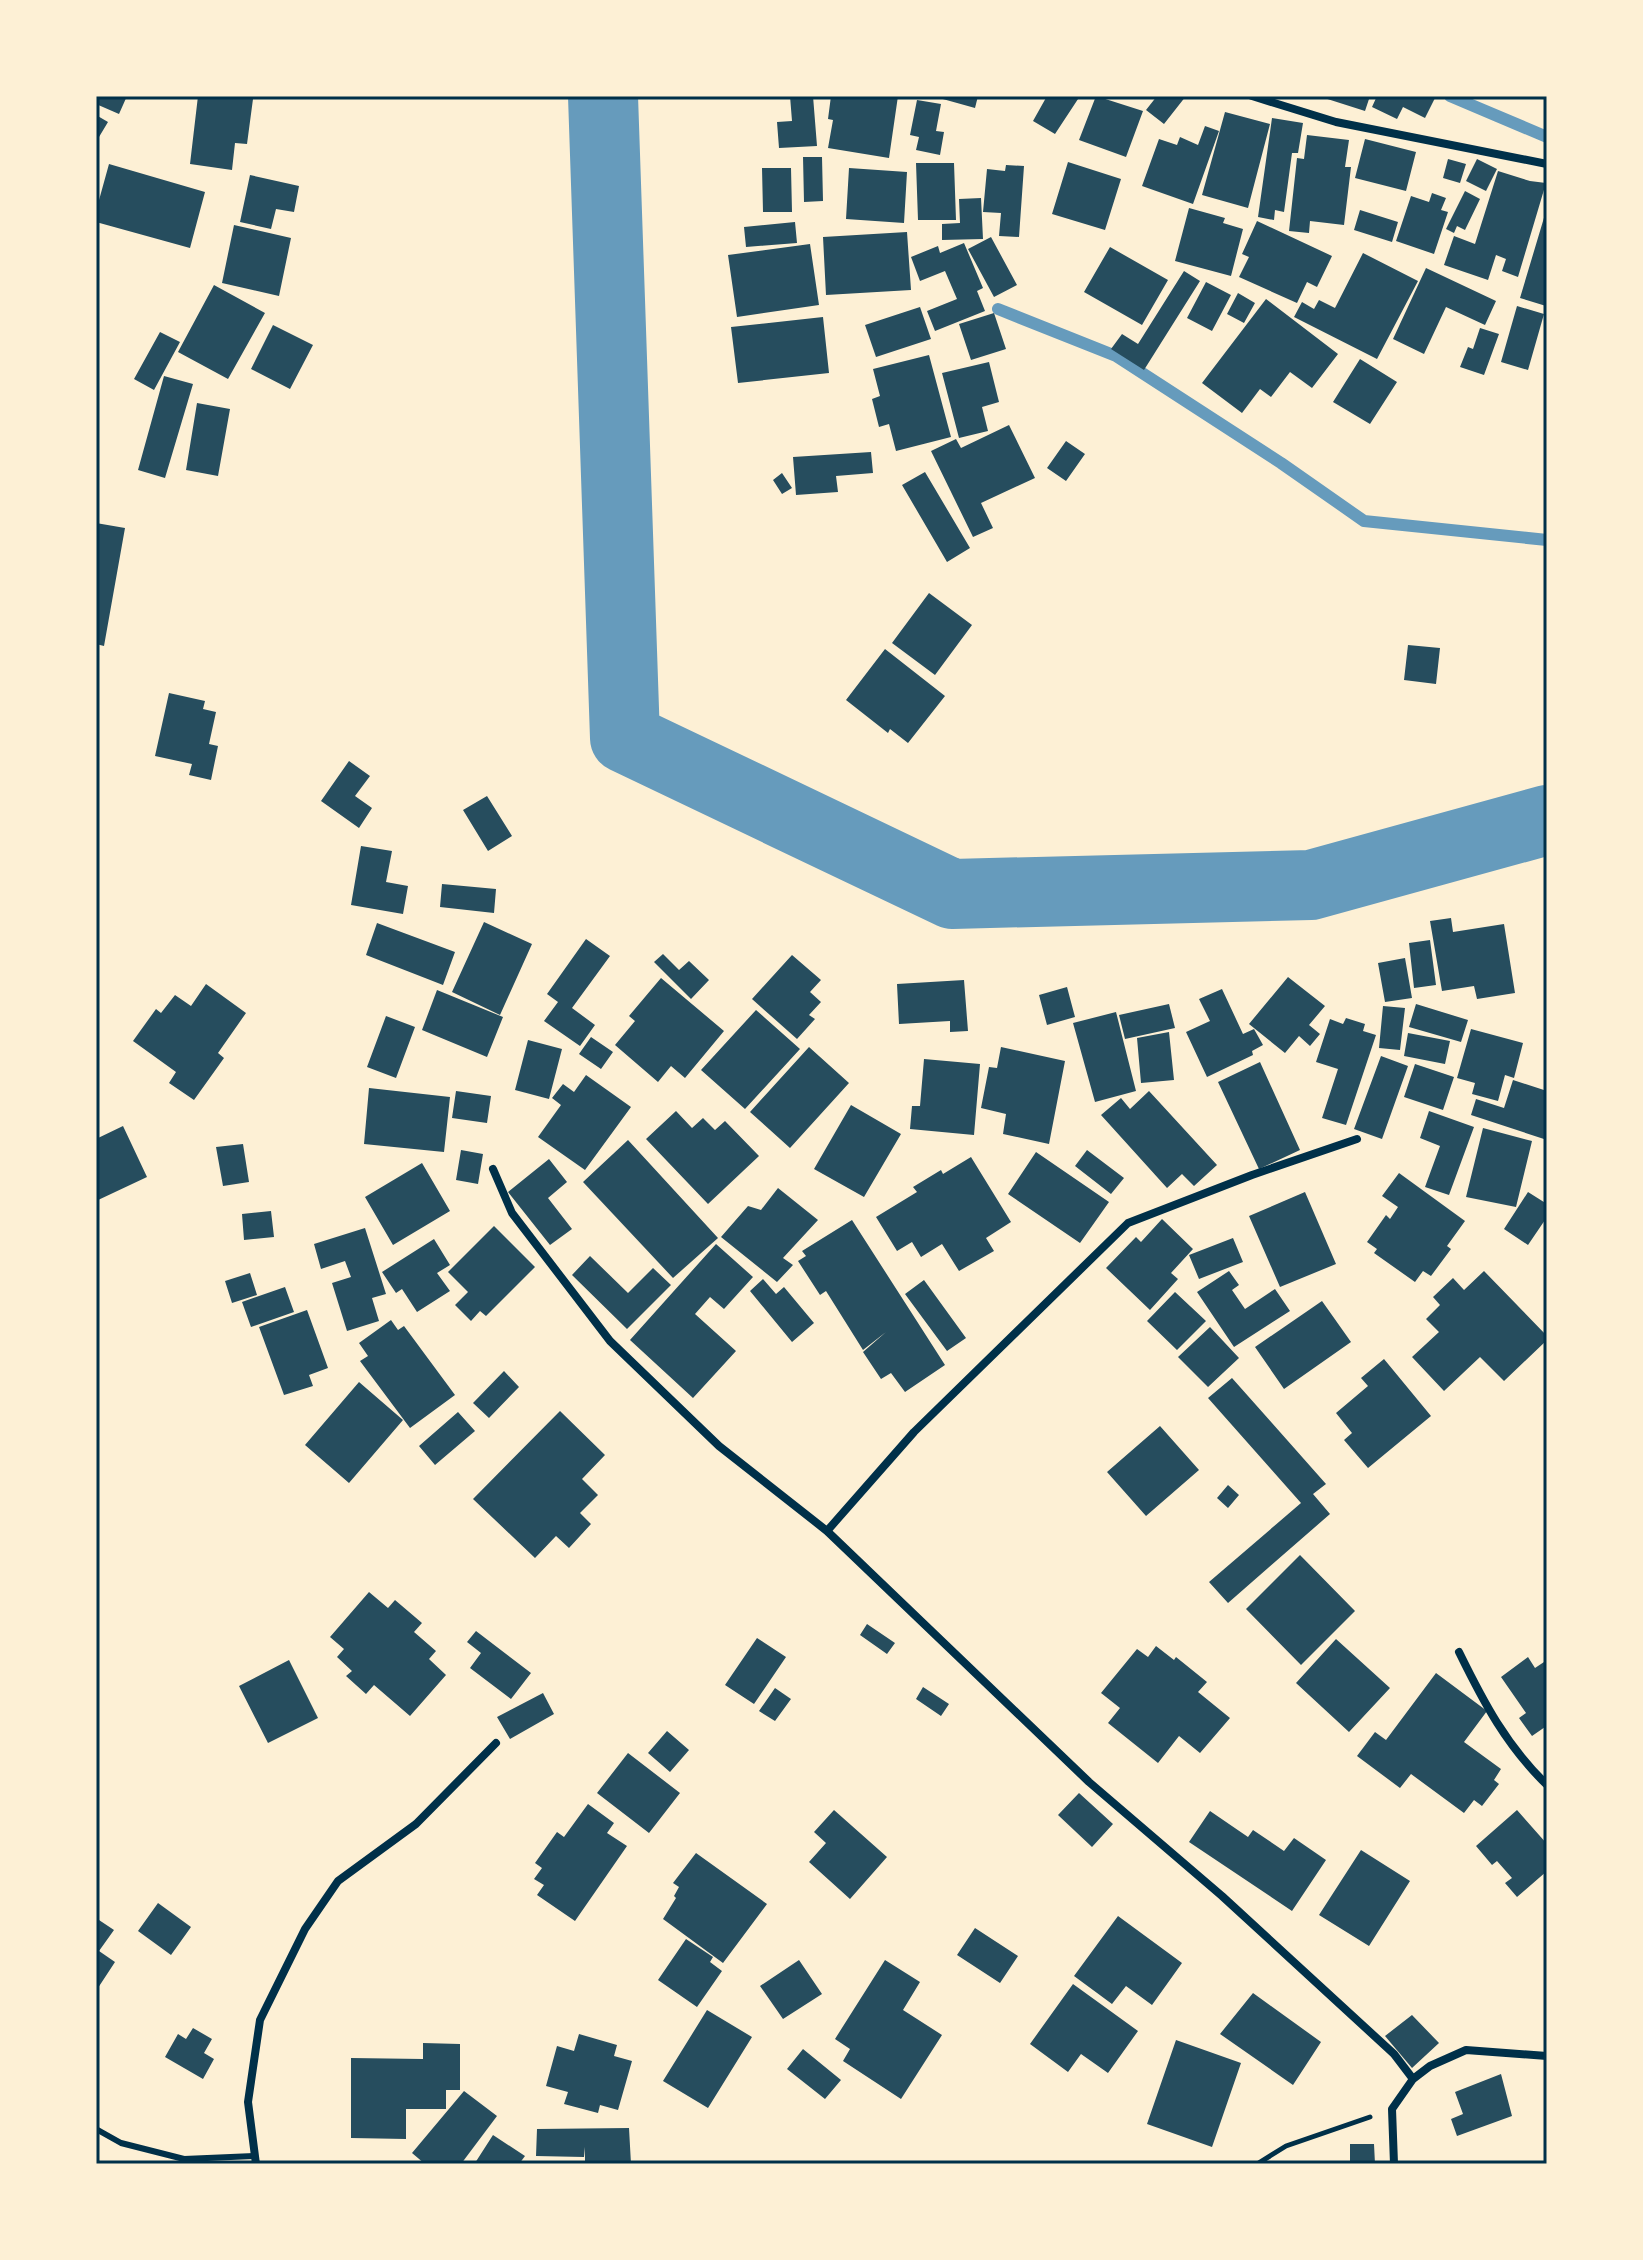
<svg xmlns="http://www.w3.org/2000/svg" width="1643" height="2260" viewBox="0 0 1643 2260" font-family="Literata,serif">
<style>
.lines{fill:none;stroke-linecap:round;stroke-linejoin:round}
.stream{stroke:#669bbc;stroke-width:12}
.river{stroke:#669bbc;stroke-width:70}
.building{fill:#264d5e}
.path{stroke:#003049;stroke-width:5}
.service{stroke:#003049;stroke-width:6}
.minor{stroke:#003049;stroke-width:8}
.neatline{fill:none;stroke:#003049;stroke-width:3}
</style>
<rect width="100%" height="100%" fill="#fdf0d5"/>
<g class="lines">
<path class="stream" d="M1450,96l97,41
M998,309l118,47 165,107 83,58 183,19"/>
<path class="river" d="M603,96l22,642 327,156 359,-9 236,-65"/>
</g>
<path class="building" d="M96,96h31l-8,18 -23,-10z
M198,96l55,3 -6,45 -12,-1 -3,27 -42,-6z
M790,96h23l4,50 -38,2 -2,-26 15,-1z
M831,96h67l-9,62 -61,-10 5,-28 -5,-1z
M932,96h46l-3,12z
M1047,96h33l-25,38 -22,-13z
M1096,96l47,15 -17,46 -47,-17z
M1157,96h29l-22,28 -18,-14z
M1318,96h52l-5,15z
M1377,96h59l-11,22 -22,-11 -6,12 -25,-12z
M917,100l24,4 -5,27 8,1 -4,23 -24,-5 3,-13 -9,-2z
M1225,112l45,12 -22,84 -46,-13z
M96,115l12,7 -12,20z
M1272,118l31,5 -5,30h-6l-8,59 -9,-2 -1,10 -16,-3z
M1205,126l14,5 -26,73 -51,-18 17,-47 18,6 3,-8 18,8z
M1307,135l42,5 -4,27h6l-7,58 -34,-4 -1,12 -20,-2 8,-73 7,1z
M1365,139l51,13 -10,39 -51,-13z
M803,157h19l1,44 -19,1z
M1448,159l18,5 -6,19 -17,-5z
M1477,159l20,10 -11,22 -20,-10z
M1068,162l53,17 -16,51 -53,-16z
M916,163h38l2,57h-38z
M109,164l96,28 -15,56 -94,-26v-11z
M1006,165l18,1 -5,71 -20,-1 2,-23 -18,-1 4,-43 18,2z
M762,168h29l1,44h-29z
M849,168l58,4 -3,51 -58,-4z
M1498,171l32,10 16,2 -28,94 -16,-6 4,-12 -10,-4 -8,25 -44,-15 10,-29 21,8z
M250,175l49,11 -5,26 -18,-3 -5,20 -31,-7z
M1465,191l15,8 -15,31 -8,-4 -3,7 -8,-4z
M1432,193l14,5 -5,12 7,2 -14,42 -38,-13 15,-45 18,6z
M981,198l2,41 -41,1v-16l18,-1 -1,-24z
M1189,208l36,10 -2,5 20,6 -12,47 -56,-15z
M1360,210l38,12 -6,20 -38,-12z
M1546,211l1,92 -1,3 -26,-8z
M1257,221l75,35 -15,31 -10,-5 -10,21 -58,-26 10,-20 -7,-3z
M795,222l2,21 -51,4 -2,-20z
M234,225l57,13 -12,58 -57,-13z
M907,232l4,58 -85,5 -3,-58z
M991,237l26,48 -23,12 -26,-48z
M964,243l19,45 -6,3 8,20 -50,20 -8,-20 30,-12 -12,-28 -25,10 -9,-24 27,-11 2,7z
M810,244l9,61 -82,12 -9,-62z
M1110,247l58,33 -26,45 -58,-33z
M1363,253l55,28 -41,78 -83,-42 8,-15 12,7 5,-9 16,8z
M1426,268l70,33 -11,24 -39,-18 -22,47 -31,-15z
M1184,271l16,10 -56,89 -33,-21 11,-15 16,10z
M1206,282l25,13 -19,36 -25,-13z
M214,285l51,28 -37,66 -50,-27z
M1238,293l17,10 -11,20 -17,-9z
M1266,299l72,55 -26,34 -22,-16 -19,25 -11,-8 -18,24 -40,-30z
M1517,306l27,8 -16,56 -27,-8z
M920,307l11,32 -55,18 -11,-32z
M994,313l12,36 -35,11 -12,-36z
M823,317l6,56 -91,10 -7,-56z
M273,325l40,20 -23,44 -39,-20z
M1480,328l19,6 -15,41 -24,-8 8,-20 5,2z
M160,332l20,10 -26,48 -20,-11z
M929,355l22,82 -55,14 -7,-27 -10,3 -7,-28 8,-3 -7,-27z
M1360,359l37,23 -27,42 -37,-22z
M989,362l10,40 -17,5 6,24 -29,7 -17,-65z
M164,376l29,8 -28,94 -27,-8z
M197,403l33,6 -12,67 -32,-6z
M1009,425l26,53 -54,25 12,25 -20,9 -42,-86 25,-12 5,9z
M1066,441l19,13 -19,27 -19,-13z
M871,452l2,21 -37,3 2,16 -42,3 -3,-38z
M925,472l45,76 -23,14 -45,-77z
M782,473l10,15 -10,6 -9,-14z
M96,523l29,5 -21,118 -8,-2z
M929,593l43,32 -37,50 -43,-32z
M1408,645l32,3 -4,36 -32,-4z
M885,649l60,47 -37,47 -18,-14 -2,4 -42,-33z
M169,693l36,8 -2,8 13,3 -7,32 9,2 -7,34 -22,-5 3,-11 -37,-8z
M349,761l21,15 -15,20 17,12 -13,20 -38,-27z
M487,796l25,40 -24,15 -25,-41z
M361,846l31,5 -6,31 22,4 -5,28 -52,-9z
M442,884l54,5 -2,24 -54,-6z
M1451,918l2,14 51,-8 11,69 -38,6 -3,-13 -32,5 -12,-70z
M484,922l48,22 -32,71 -48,-23z
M377,923l78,29 -12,33 -77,-30z
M586,939l24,17 -38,52 23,17 -15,21 -36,-25 14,-19 -11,-8z
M1430,940l6,45 -22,3 -5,-45z
M663,954l16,16 10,-9 20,19 -18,19 -37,-37z
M792,955l29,25 -11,12 11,10 -12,13 6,4 -18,20 -45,-40z
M1405,958l7,40 -27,4 -7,-39z
M1288,977l37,29 -16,19 11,9 -10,12 -11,-10 -14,17 -36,-29z
M661,978l63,53 -39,47 -14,-12 -13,16 -43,-37 20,-24 -6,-5z
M964,980l4,51 -18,1v-11l-51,3 -2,-40z
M206,984l40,29 -28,40 6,5 -30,42 -25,-17 7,-11 -43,-31 23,-32 5,4 14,-18 16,11z
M1067,987l8,30 -28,8 -8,-30z
M1222,989l21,45 11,-5 9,16 -11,6 1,4 -46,22 -21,-45 24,-11 -11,-22z
M437,990l66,27 -16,40 -65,-27z
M1169,1004l6,24 -50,11 -6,-24z
M1416,1004l52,16 -7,22 -52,-15z
M1383,1006l22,2 -5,42 -21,-2z
M756,1010l44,39 -55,60 -44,-39z
M1116,1012l20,79 -41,11 -22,-79z
M386,1016l29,11 -19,51 -29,-11z
M1346,1018l19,6 -2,7 13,4 -30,90 -24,-7 16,-49 -22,-7 14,-43 13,5z
M1471,1029l52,14 -9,35 -9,-3 -7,26 -26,-7 3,-11 -18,-5z
M1169,1032l5,48 -33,3 -4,-45z
M1408,1033l42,8 -5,23 -41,-8z
M591,1037l22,15 -12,17 -22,-15z
M528,1040l34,9 -13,50 -34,-9z
M809,1047l40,36 -59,65 -40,-36z
M1001,1047l64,14 -16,83 -46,-10 3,-20 -25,-6 8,-41 8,1z
M1381,1056l27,10 -26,73 -28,-10z
M924,1059l56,5 -6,71 -64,-6 2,-23h8z
M1260,1062l40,88 -41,19 -41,-87z
M1415,1064l39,13 -11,33 -39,-13z
M586,1075l45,32 -46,63 -47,-33 23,-32 -9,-7 11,-14 11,8z
M1513,1080l34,11v49l-76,-25 5,-16 28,9z
M369,1088l81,9 -6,55 -80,-8z
M456,1091l35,5 -4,27 -35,-5z
M1149,1091l68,74 -23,21 -12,-12 -15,14 -66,-73 20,-17 9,11z
M851,1105l50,29 -37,63 -50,-28z
M676,1111l16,17 11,-10 12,12 10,-9 34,35 -51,48 -62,-65z
M1429,1111l45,16 -25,68 -24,-8 15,-41 -20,-8z
M123,1126l24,51 -51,24v-62z
M1483,1128l49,13 -16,66 -50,-10z
M628,1140l90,98 -45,40 -90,-96z
M243,1144l6,38 -26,4 -7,-39z
M461,1150l22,4 -5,30 -22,-4z
M1087,1150l37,28 -13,16 -36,-28z
M1036,1152l73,50 -29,41 -72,-49z
M971,1157l40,65 -25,16 8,13 -35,20 -17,-27 -21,13 -9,-15 -15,9 -21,-34 41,-25 -4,-5 28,-17 2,4z
M549,1159l18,23 -19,16 24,31 -22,16 -42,-53z
M422,1163l28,48 -57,34 -28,-48z
M1399,1173l66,48 -18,25 4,3 -20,27 -8,-5 -8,11 -41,-29 3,-4 -10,-7 19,-27 4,4 8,-12 -16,-11z
M778,1188l40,32 -35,38 10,7 -16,17 -56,-45 27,-31 13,4z
M1305,1192l31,72 -56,23 -31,-71z
M1528,1192l19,12v13l-19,28 -24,-16z
M271,1211l3,26 -30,3 -2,-26z
M1162,1219l31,30 -22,24 7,6 -28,31 -44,-42 30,-31 5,5z
M852,1220l93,145 -40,27 -14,-19 -10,6 -18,-27 23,-20 -23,18 -37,-59 -6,4 -22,-34 8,-5 -4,-5z
M494,1226l41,41 -49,49 -6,-5 -9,10 -16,-16 13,-13 -20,-20z
M365,1228l21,66 -14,4 7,23 -32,10 -15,-48 19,-6 -6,-16 -24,8 -7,-25z
M1233,1238l10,24 -44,17 -10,-24z
M434,1239l16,26 -13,8 13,18 -33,21 -15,-23 -6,4 -14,-21z
M716,1244l37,33 -29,32 -14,-12 -15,17 41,37 -43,47 -63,-58z
M590,1256l38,37 25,-25 18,17 -44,44 -55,-54z
M1229,1271l10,14 -7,5 13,19 30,-20 15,22 -56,36 -37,-55z
M1484,1271l63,65v4l-43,41 -24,-24 -36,34 -32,-34 27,-25 -13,-13 14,-14 -7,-8 20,-19 11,12z
M250,1273l7,22 -25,8 -7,-22z
M763,1279l13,15 8,-7 30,36 -22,19 -42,-51z
M924,1280l42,58 -19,13 -42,-57z
M285,1287l9,25 -43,15 -9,-25z
M1175,1292l31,29 -29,29 -30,-29z
M1322,1301l29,41 -67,47 -29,-42z
M307,1310l21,58 -19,7 4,11 -29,9 -25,-68z
M391,1320l7,10 6,-4 51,69 -45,33 -50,-67 8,-5 -9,-13z
M1210,1327l29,31 -31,29 -30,-30z
M1384,1359l47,57 -63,52 -24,-28 8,-7 -16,-20 32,-27 -7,-8z
M504,1371l15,16 -30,31 -16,-15z
M1232,1378l94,106 -13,10 17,20 -102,89 -19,-21 92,-79 -93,-105z
M359,1382l44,38 -54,63 -44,-38z
M560,1411l45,44 -23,24 16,16 -18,18 11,11 -22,24 -13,-12 -21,22 -62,-59z
M458,1412l17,19 -40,34 -16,-19z
M1160,1426l39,44 -53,46 -39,-44z
M1228,1485l11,10 -11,13 -11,-10z
M1300,1555l55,56 -54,54 -55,-56z
M369,1592l19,16 7,-8 27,23 -8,9 22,19 -7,8 17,16 -36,41 -36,-31 -8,9 -20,-18 6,-5 -15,-14 7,-8 -14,-12z
M867,1624l28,19 -8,11 -27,-19z
M476,1631l55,42 -20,26 -41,-31 11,-15 -14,-11z
M757,1638l29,19 -32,47 -29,-19z
M1336,1639l54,49 -41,44 -53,-49z
M1156,1646l18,14 2,-3 31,25 -9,10 32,26 -30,35 -21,-17 -21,27 -50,-40 12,-15 -19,-15 36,-44 11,8z
M1528,1657l7,11 12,-8v70l-2,-3 -13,9 -13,-18 7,-5 -25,-36z
M289,1660l29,58 -50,25 -29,-57z
M1436,1673l51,38 -23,31 37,27 -7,11 5,4 -17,22 -8,-6 -10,13 -53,-39 -11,14 -43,-32 18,-24 11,8z
M923,1687l26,17 -8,12 -25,-17z
M775,1688l16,11 -16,22 -16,-10z
M543,1693l11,21 -44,25 -13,-22z
M667,1731l22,19 -19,22 -22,-19z
M628,1753l52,40 -31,40 -52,-40z
M1079,1793l34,31 -21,23 -34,-32z
M588,1804l26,19 -7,10 20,13 -52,75 -38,-26 7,-10 -10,-6 8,-11 -7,-5 22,-31 7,5z
M834,1810l53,47 -37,42 -41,-37 17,-19 -12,-11z
M1517,1810l30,34v27l-30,26 -12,-14 7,-5 -15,-17 -5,4 -16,-19z
M1210,1811l38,26 5,-7 31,21 10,-13 32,22 -34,51 -103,-69z
M1361,1850l49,31 -41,65 -50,-31z
M696,1853l71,51 -44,59 -60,-44 13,-21 -2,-2 5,-9 -6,-4z
M158,1903l33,24 -20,28 -33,-24z
M1118,1916l64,47 -30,42 -26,-19 -14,18 -38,-28z
M96,1918l18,12 -15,21 16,11 -19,29z
M975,1928l43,28 -18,27 -43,-28z
M686,1939l27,18 -3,5 12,9 -25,36 -39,-27z
M799,1960l23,34 -39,25 -23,-33z
M885,1960l35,22 -17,28 39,25 -41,64 -58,-38 7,-12 -15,-10z
M1073,1984l65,47 -30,42 -27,-19 -13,18 -38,-28z
M1253,1993l68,49 -28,43 -73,-51z
M707,2010l45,27 -44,71 -45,-27z
M1412,2015l27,28 -27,25 -27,-32z
M193,2028l19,11 -8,14 10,6 -11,20 -38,-22 13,-23 8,5z
M579,2034l38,11 -3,11 18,5 -14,49 -18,-5 -2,8 -34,-9 4,-12 -22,-6 11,-40 17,5z
M1176,2040l65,23 -29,84 -65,-23z
M423,2043l37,1v46h-14v19h-40v30l-55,-1v-80l72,1z
M803,2049l38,31 -16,19 -38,-30z
M1501,2074l11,42 -55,20 -6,-17 12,-5 -8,-22z
M464,2091l33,25 -36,48h-36l-13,-11z
M629,2128l2,36h-46v-17l-1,10 -48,-1 1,-27z
M493,2135l32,21 -6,8 -44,-1z
M1350,2144h24l1,20h-25z"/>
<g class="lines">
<path class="path" d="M1257,2164l29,-18 84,-29"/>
<path class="service" d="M96,2129l25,14 63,16 70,-3"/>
<path class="minor" d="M1252,96l84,26 211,42
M493,1169l19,44 98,128 109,105 108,85 262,251 133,114 172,158 19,25
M827,1531l87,-99 214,-209 124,-48 105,-36
M1459,1652c25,51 47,93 88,133
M256,2164l-8,-62 12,-82 45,-91 33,-48 78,-57 80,-81
M1394,2164l-2,-55 21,-30 17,-13 36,-16 81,6"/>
</g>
<rect width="1643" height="2260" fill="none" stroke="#fdf0d5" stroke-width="196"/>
<rect x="98" y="98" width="1447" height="2064" class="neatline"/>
</svg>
